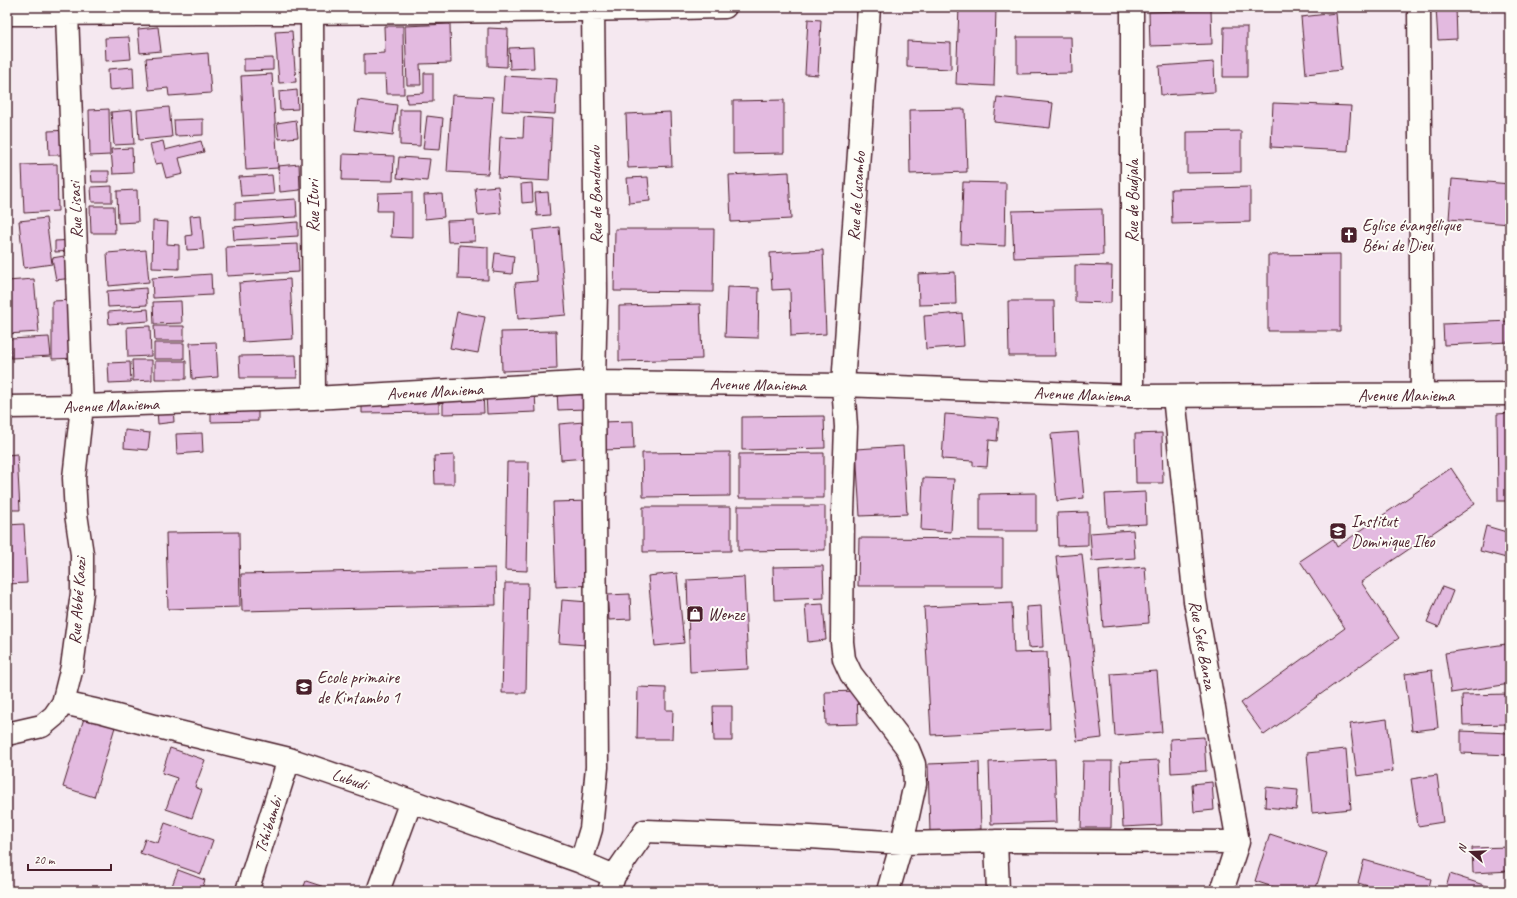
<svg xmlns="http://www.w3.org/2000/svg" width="1517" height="898" viewBox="0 0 1517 898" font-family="Caveat,sans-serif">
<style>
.building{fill:#e3bae0;stroke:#4a1f2b}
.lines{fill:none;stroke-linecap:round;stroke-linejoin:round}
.street-casing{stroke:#4a1f2b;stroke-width:25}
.street{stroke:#fdfcf7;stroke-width:22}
.labels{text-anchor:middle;stroke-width:4;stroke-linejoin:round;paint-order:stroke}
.street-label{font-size:17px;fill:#4a1f2b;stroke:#fdfcf7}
.poi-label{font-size:17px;fill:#4a1f2b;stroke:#fdfcf7;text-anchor:start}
</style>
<rect width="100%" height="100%" fill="#f5e8f0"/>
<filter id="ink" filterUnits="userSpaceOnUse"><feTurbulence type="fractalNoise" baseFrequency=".025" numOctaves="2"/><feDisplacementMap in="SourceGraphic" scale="8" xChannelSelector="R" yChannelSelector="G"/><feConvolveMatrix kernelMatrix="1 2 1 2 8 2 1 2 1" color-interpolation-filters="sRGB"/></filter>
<g filter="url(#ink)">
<path class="building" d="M959,7l37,1 -2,78 -38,-2z
M1456,7l1,32 -19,1 -2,-32z
M1211,10l1,34 -62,2 -1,-34z
M1336,13l5,57 -35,4 -5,-57z
M808,19l13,1 -3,55 -13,-1z
M450,24l1,39 -31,1 1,21h-14l-2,-59z
M384,26h19l1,68h-18l-1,-19h-21v-21l21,-1z
M158,27l3,24 -21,2 -2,-24z
M1224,27h23v50h-24z
M488,28l20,1 -1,38 -19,-1z
M292,31l4,51 -17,1 -4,-51z
M129,37l2,22 -25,2 -1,-23z
M1017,37h54l1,36 -55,1z
M907,41l44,2v26l-44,-2z
M533,47l1,21 -24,1 -1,-21z
M208,53l3,40 -42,3 -1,-8 -19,2 -3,-32z
M273,58v12l-29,1v-12z
M1214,62l1,30 -54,3 -2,-29z
M133,67l1,21 -25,2 -1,-21z
M424,73h9v29l-26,1 -1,-9 18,-1z
M272,74l6,94 -32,2 -5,-94z
M504,76l53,3 -2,35 -53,-3z
M297,90l1,19 -18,1 -1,-18z
M452,95l41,2 -5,77 -41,-2z
M997,97l56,6 -3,25 -56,-6z
M358,100l39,5 -4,30 -39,-5z
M784,100v53l-51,1v-53z
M1273,103l78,3 -3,45 -77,-4z
M169,107l3,30 -33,3 -2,-30z
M109,109l1,46 -20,1 -1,-46z
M965,109l2,63 -57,2 -1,-64z
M132,110l2,34 -20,1 -3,-33z
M400,110h21l-1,36 -20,-1z
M670,112l2,54 -44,2 -2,-54z
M427,116l16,2 -3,32 -17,-1z
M524,117l28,2 -3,62 -51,-3 2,-41 23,1z
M203,119v16l-28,1 -1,-16z
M296,120l2,17 -19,2 -2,-16z
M70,130v25h-21l-1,-24z
M1241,131v41l-54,1v-41z
M163,141l2,9 36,-9 3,11 -25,6 4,16 -17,4 -4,-15 -7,1 -5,-20z
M132,148l1,25 -20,1 -2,-25z
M343,154l51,2 -1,25 -51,-1z
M399,157l31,2 -3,22 -30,-3z
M57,164l1,47 -34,2 -2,-48z
M299,164l1,26 -20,2 -2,-26z
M91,171h18v11h-17z
M789,172l2,47 -60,3 -2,-47z
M272,175l2,19 -33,2 -2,-19z
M648,177l2,24 -21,2 -2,-25z
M1452,179l58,5v40l-61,-5z
M963,182l43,1 -1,63 -44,-2z
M532,183l1,19 -11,1 -1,-19z
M112,186v16h-20l-1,-15z
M498,186l3,27 -23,2 -3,-27z
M1250,187v35l-78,2 -1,-35z
M137,190l1,32 -20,1 -1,-32z
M412,192v46l-21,-1 1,-26h-15l1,-18z
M548,192l2,23 -13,1 -2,-23z
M442,194l2,23 -19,2 -1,-24z
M296,199l1,18 -62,3v-17z
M90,206h24l1,27h-24z
M1102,209l1,46 -89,3 -2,-47z
M201,215l3,34 -17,1 -1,-14 6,-1 -2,-19z
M46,218l6,46 -28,4 -5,-47z
M474,220l1,21 -27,1 -1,-21z
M153,221l15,1 -1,22 12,1v24l-27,-1z
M298,222v14l-64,4 -1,-13z
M559,227l7,88 -48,4 -3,-36 22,-2 -4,-51z
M615,229h99l-1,63 -99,-1z
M74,240l1,11 -20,1v-11z
M298,244l1,28 -72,4 -1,-29z
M459,245l29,2v33l-30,-1z
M146,250l3,32 -40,4 -2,-33z
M823,250l3,84 -35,2 -1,-47 -18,1 -2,-37z
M495,253l19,3 -2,18 -19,-2z
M1340,254v77h-72v-76z
M70,255l3,23 -17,2 -4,-22z
M1075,265l37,1 -1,37 -36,-1z
M955,272l1,32 -37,1 -1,-31z
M211,274l1,21 -59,3 -1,-20z
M34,279l5,53 -32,2v-53z
M290,279l3,60 -50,3 -4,-59z
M727,287l32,1 -1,50 -33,-1z
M146,288l1,17 -39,2 -1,-16z
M75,300l1,58 -24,1v-58z
M181,301l1,22 -28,1 -1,-22z
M1008,301h46l1,55h-46z
M700,304l2,55 -83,2v-55z
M148,309l1,12 -40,3 -1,-12z
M457,312l28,5 -7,36 -28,-5z
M962,313l2,33 -38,3 -2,-33z
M1510,321v21l-66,3 -1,-21z
M150,326l1,30 -23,1 -1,-30z
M154,326h30v15h-29z
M556,331l1,38 -55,2 -1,-39z
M49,337l2,19 -40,2 -1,-19z
M216,342l2,35 -26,2 -2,-36z
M154,343h30v16h-30z
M296,355l1,23h-57l-1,-22z
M132,360h20v20l-19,1z
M155,361h31v18h-31z
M130,362l1,20 -22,1 -1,-20z
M586,390v19l-28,1 -1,-19z
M483,392l1,21 -41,1v-20z
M535,392l1,20 -49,2 -1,-20z
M439,397v15l-77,1v-15z
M258,405v16l-47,1v-16z
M173,408l1,14 -16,2 -1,-14z
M1510,413v88h-12l-1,-87z
M945,414l54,4 -2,23 -8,-1 -2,27 -14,-1v-5l-31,-2z
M824,416l1,32 -83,2v-33z
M633,421l1,28 -31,1 -1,-28z
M584,422l2,36 -25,2 -2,-36z
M125,430l25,3 -2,17 -24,-2z
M1078,432l6,66 -27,3 -6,-67z
M202,433l1,19 -26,2 -1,-20z
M1162,433l1,50h-27l-1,-49z
M903,446l4,68 -47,2 -4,-67z
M730,452v44l-87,1 -1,-44z
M824,453v45h-85v-44z
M17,454l3,56h-13v-55z
M454,455v29h-19l-1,-28z
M507,462h22l-2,109 -22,-1z
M1451,468l24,36 -114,78 38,56 -135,97 -23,-32 104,-75 -45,-67 33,-22 4,8z
M923,478l31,1 -3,53 -30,-2z
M1145,492l1,32 -39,2 -2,-32z
M1036,493v38h-56v-37z
M590,501l3,84 -37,2 -3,-85z
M738,506h87v44l-87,1z
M643,507h88v44l-88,1z
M1088,512v33l-30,1 -1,-33z
M24,524l3,59 -20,1v-59z
M1486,526l24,7v26l-30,-8z
M1133,530l2,28 -43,3 -2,-28z
M239,532l1,75 -72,2 -2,-76z
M859,538l144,1v47h-145z
M1082,554l20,184 -25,3 -21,-185z
M823,566l1,32 -50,2 -1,-33z
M1145,567l4,56 -46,4 -4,-56z
M495,568l1,37 -254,6 -1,-37z
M677,573l7,70 -29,3 -7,-70z
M744,577l4,92 -58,3 -3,-92z
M505,583h23l-2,110h-24z
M1442,587l11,4 -14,36 -12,-5z
M630,594l1,25 -22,1 -2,-25z
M562,600l27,2 -3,43 -27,-2z
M1012,603l2,50 33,-1 3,77 -119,6 -7,-128z
M823,604l3,36 -18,2 -3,-37z
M1041,606l2,41 -15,1 -2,-41z
M1506,644l4,29v11l-59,9 -6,-40z
M1432,670l6,58 -26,3 -7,-57z
M1157,671l5,61 -47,4 -4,-62z
M638,687l28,1v22h7l-1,29h-35z
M857,691l1,33 -32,1 -1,-33z
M1510,694v30l-47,1 -1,-30z
M713,706h19v35h-18z
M84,718l31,9 -21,70 -31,-10z
M1387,719l6,52 -36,5 -7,-52z
M1461,731l49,2v22l-49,-2z
M1204,737l2,34 -35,2 -1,-34z
M170,748l35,12 -10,27 7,3 -10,28 -26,-9 11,-31 -15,-5z
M1346,749l5,60 -39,4 -5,-60z
M1055,759l2,63 -66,2 -2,-62z
M1159,760l3,65 -39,2 -3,-65z
M1083,761h29l-1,67h-30z
M979,762l2,67 -51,3 -2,-68z
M1437,775l6,47 -25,4 -7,-47z
M1212,782l2,28 -20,2 -2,-28z
M1266,787l32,3 -2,20 -31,-3z
M165,823l48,17 -12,34 -61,-21 5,-14 13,4z
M1270,834l57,19 -12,38h-30l-30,-10z
M1510,847v24l-37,2 -1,-25z
M1364,860l67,19 -3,12h-44l-26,-8z
M178,870l27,10 -4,11h-31z
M1450,874l52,17h-57z
M306,881l24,8 -1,2h-27z"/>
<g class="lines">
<g class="street-casing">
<path id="street" d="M869,7l-26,378 3,42 -3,85 -1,130 2,17 7,15 57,75 6,15 1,20 -13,59 -14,48
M1419,7l3,388
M7,14c240,-1 479,-1 718,-7
M312,14l2,384
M1132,396v-389
M1174,396l21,205 43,241 -16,49
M7,407l75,-1 232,-8 280,-16 249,3 289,11 378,-2
M63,703l36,8 55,15 135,33 122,42 170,61 33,14 -5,15
M7,734l35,-8 12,-10 9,-13 9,-36 10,-74v-39l-6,-40 -2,-36 8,-72 -15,-392
M996,841l2,50
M581,862l10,-33 6,-62 -3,-385 2,-91 -3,-284
M614,876l31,-45 165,6 92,6 94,-2 242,1
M247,891l42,-132
M378,891l33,-90"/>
</g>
<use href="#street" class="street"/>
</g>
</g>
<defs>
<g id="church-square" transform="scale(0.9)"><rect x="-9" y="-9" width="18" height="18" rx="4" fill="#4a1f2b" stroke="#fdfcf7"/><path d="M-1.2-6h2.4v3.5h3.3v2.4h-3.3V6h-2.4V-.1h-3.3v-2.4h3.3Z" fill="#fff"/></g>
<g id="school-square" transform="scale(0.9)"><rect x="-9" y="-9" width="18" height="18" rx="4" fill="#4a1f2b" stroke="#fdfcf7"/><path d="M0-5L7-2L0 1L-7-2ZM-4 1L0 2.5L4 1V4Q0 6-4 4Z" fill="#fff"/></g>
<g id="shop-square" transform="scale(0.9)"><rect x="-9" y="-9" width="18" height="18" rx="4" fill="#4a1f2b" stroke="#fdfcf7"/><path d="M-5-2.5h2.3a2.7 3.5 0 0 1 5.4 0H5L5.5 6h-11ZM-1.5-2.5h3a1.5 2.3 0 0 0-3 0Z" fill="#fff"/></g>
</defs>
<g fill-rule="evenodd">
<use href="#church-square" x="1349" y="235"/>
<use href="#school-square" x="1338" y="531"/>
<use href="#shop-square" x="695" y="614"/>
<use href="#school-square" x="304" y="687"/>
</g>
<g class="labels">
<g class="street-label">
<text transform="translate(595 195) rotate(-91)" y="6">Rue de Bandundu</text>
<text transform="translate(856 196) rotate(-86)" y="6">Rue de Lusambo</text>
<text transform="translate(1132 201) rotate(-90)" y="6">Rue de Budjala</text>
<text transform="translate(313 206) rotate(-90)" y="6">Rue Ituri</text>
<text transform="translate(75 210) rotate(-92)" y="6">Rue Lisasi</text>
<text transform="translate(758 384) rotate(1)" y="6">Avenue Maniema</text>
<text transform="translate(435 391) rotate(-3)" y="6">Avenue Maniema</text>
<text transform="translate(1082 394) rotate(2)" y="6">Avenue Maniema</text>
<text x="1406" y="401">Avenue Maniema</text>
<text transform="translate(111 405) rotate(-2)" y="6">Avenue Maniema</text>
<text transform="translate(77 601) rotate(-86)" y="6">Rue Abbé Kaozi</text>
<text transform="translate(1203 645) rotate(80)" y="6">Rue Seke Banza</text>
<text transform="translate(350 779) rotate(19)" y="6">Lubudi</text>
<text transform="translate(268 825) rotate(-72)" y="6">Tshibambi</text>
</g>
<g class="poi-label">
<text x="1362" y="231">Eglise évangélique<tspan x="1362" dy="20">Béni de Dieu</tspan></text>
<text x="1351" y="527">Institut<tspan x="1351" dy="20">Dominique Ileo</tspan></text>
<text x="708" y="620">Wenze</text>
<text x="317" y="683">Ecole primaire<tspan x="317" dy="20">de Kintambo 1</tspan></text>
</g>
</g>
<rect width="1517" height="898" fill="none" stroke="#fdfcf7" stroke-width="24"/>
<rect x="12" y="12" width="1493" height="874" fill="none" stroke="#4a1f2b" stroke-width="1.5" filter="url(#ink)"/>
<g transform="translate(1471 852) rotate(289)" stroke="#fdfcf7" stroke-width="3" paint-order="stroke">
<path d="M0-3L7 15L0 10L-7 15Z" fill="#4a1f2b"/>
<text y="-6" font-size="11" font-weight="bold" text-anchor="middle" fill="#4a1f2b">N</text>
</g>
<path d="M28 864v6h83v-6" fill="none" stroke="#4a1f2b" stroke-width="2"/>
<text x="34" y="864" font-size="12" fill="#4a1f2b" stroke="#fdfcf7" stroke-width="3" paint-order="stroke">20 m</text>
</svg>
